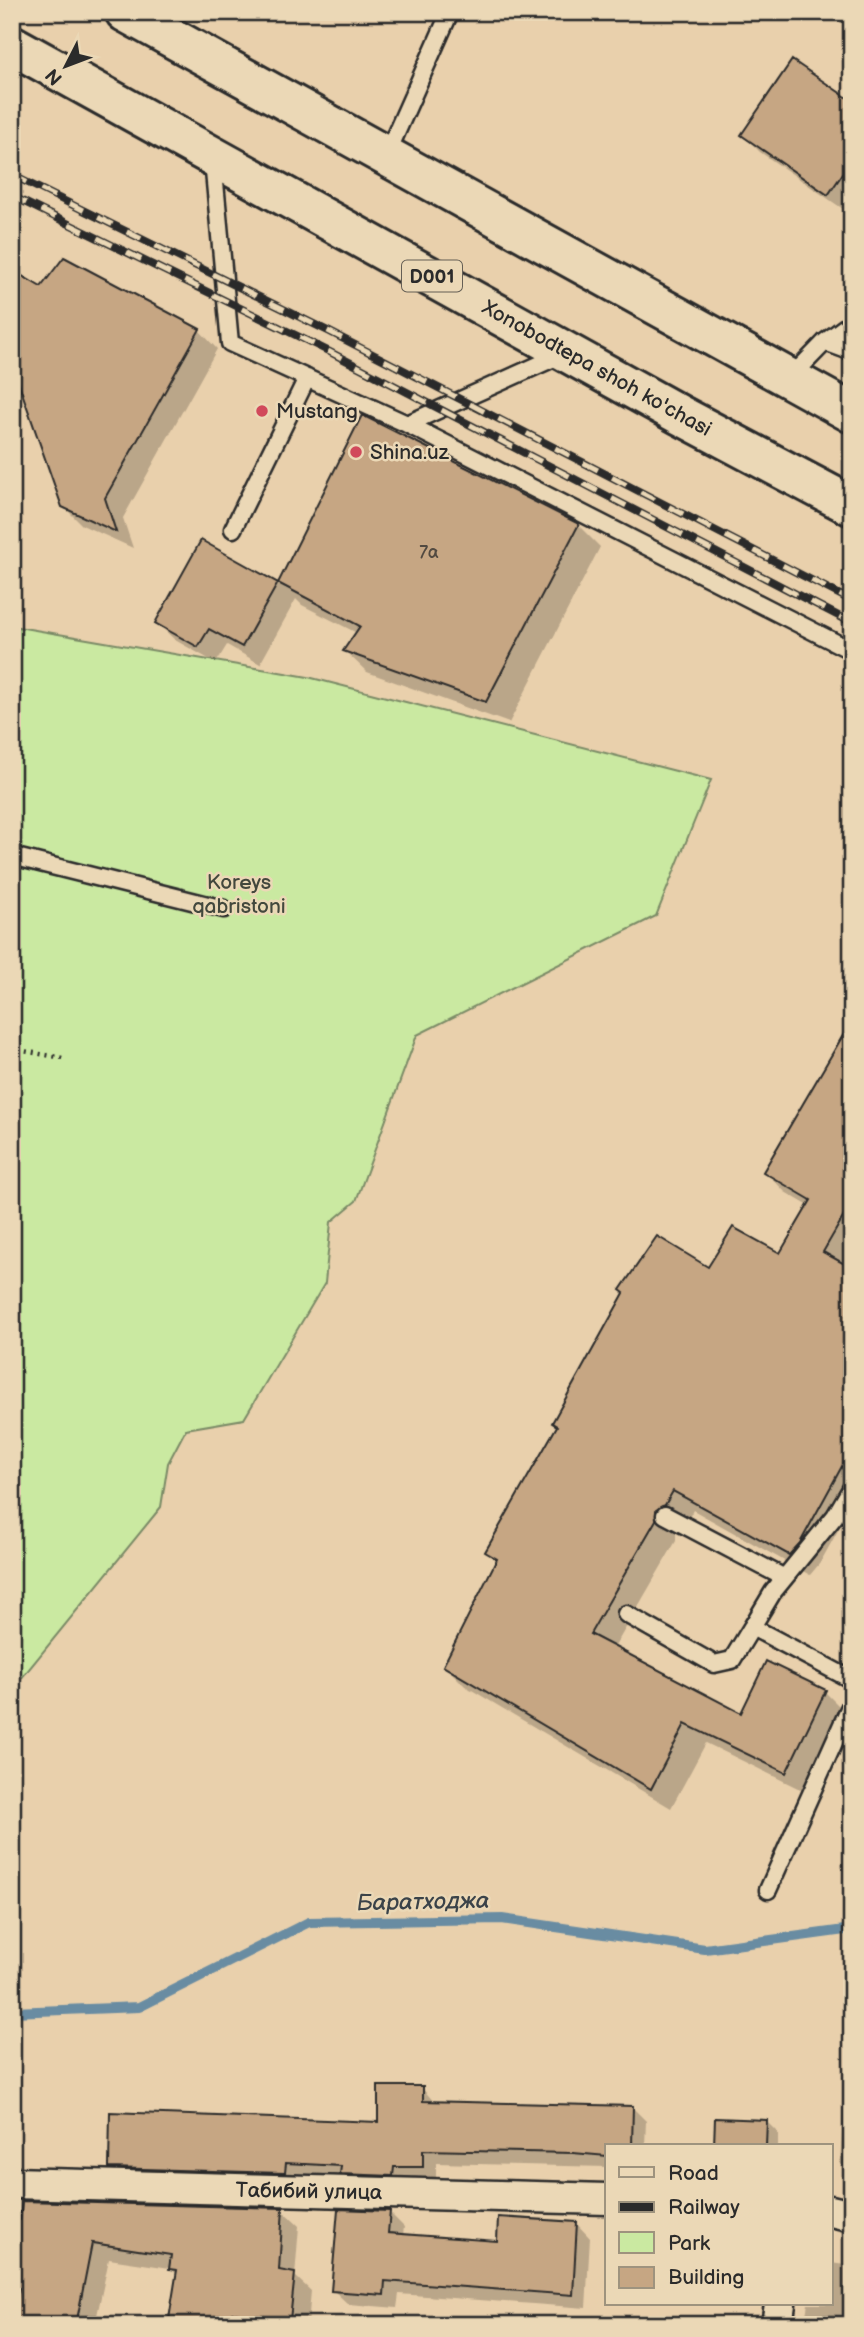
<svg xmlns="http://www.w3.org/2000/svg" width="864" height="2337" viewBox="0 0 864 2337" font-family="'Balsamiq Sans',sans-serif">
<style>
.green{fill:#cae9a1;stroke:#7a8a66;stroke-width:2}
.shadow{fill:#0003}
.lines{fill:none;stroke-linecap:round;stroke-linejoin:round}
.stream{stroke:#698ca2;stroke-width:10}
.building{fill:#c6a683;stroke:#2b2b2b;stroke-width:2}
.lane-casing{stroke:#2b2b2b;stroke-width:21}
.street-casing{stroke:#2b2b2b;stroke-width:35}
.highway-casing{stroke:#2b2b2b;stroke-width:44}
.path{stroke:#2b2b2b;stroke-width:4.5;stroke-dasharray:2 5;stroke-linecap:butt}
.lane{stroke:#ebd8b6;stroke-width:16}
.street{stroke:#ebd8b6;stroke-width:30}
.highway{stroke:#ebd8b6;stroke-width:38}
.rail-casing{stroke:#2b2b2b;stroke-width:8}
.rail{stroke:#ebd8b6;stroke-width:5;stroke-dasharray:16;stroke-linecap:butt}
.poi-dot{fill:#d1495b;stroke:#ebd8b6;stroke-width:2.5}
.labels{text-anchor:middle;stroke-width:5;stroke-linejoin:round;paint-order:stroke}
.number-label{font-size:18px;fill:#524a41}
.shield{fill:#ebd8b6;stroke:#655f55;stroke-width:2}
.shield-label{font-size:19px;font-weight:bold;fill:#2b2b2b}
.street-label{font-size:21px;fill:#2b2b2b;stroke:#ebd8b6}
.poi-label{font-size:21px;fill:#2b2b2b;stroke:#ebd8b6;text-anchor:start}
.park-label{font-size:21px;fill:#43483d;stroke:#ebd8b6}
.water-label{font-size:23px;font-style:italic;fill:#3b4349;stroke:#ebd8b6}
</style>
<rect width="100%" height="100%" fill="#e9d0ac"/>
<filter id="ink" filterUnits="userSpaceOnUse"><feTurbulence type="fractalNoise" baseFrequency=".0143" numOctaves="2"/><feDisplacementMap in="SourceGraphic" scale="14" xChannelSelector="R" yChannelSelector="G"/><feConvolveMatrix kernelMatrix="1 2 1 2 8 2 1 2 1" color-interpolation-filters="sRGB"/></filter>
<g filter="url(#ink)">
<path class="green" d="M12,626l296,51 403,103 -55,136 -239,119 -61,166 -25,21 -6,61 -81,136 -58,10 -18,34 -7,44 -149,183z"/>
<path class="shadow" d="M852,103v100l-6,8 -86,-59 -17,-17z
M42,290l157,40 18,19 -94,169 10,30 -51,-23 -19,-19z
M363,417l215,108 22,22 -91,176 -142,-51 -22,-21 12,-18 -55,-28 -6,-6 -36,65 -33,-19 -11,18 -41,-23 -18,-17 45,-80 76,43z
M852,1019v239l-5,9 5,3v235l-32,58 -10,12 -117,-65 -8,15 -9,5v11l-62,107 128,68 83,-24 20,20 -39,80 -100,-49 -35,65 -206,-122 -20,-20 53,-104 -11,-10 71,-125 -4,-4 155,-153 72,-15 28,-49 -24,-14 -20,-21 69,-117z
M422,2088l13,15 198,5 13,13 -1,25h-38v21l-171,-4v16l-137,-3 -1,9 -174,-4 -13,-14 268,-43z
M844,2098h8v77l-12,-12z
M717,2120l49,1 12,12v13h-62z
M282,2210l17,16 -4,50 16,15 -3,34h-138l8,-50 -8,-7 -61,-9 -14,66h-83v-104z
M389,2212l15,15 -1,8 95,7 78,-19 14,15 -4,70 -187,-14 -2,14 -49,-4 -15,-14z
M831,2263l21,3v59h-48l4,-21h23z"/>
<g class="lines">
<path class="stream" d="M12,2012l127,-5 170,-85 193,-3 203,30 147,-20"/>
</g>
<path class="building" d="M792,60l60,41v59l-24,35 -87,-60z
M64,257l136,72 -95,169 11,34 -54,-25 -50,-143v-94l29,17z
M362,415l217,109 -93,178 -143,-51 17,-25 -82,-43z
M201,540l77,43 -36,64 -33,-18 -11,18 -43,-24z
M852,1020v182l-29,50 29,16v180l-52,95 -11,12 -116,-64 -8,14 -9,5v10l-66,114 151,79 25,-52 60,29 -40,83 -101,-49 -34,65 -208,-123 54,-107 -12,-7 72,-126 -5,-3 72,-130 -4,-3 37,-54 51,31 25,-40 47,26 31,-53 -48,-28z
M378,2086h45v15l210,5 -1,40h-25v10l-34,-3 -150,-3v17h-29l-1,9 -53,-2 1,-8 -55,-3 -1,10 -176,-5 1,-56 268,10z
M715,2118l52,2 -1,26h-52z
M22,2201l261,7 -4,62 16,3 -5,47 -58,-7 -2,12h-62l9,-55 -8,-1 2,-14 -79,-12 -16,82h-63l6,-37 -7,-1v-68l8,1z
M338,2209l52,2 -2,22 109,8 1,-24 79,5 -4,73 -188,-14 -1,14 -53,-4z"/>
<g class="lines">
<g class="lane-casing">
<path id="lane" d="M386,156l64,-144
M213,161l17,182 177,81 156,-70
M825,342l27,10
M789,379l36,-37 27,-20
M407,424l445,227
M233,529l74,-151
M12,854l8,4 204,51
M852,1487l-17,29 -62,76 -21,35 100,53
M665,1515l118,62
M626,1614l88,50 18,-4 20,-33
M768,1890l84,-188"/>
</g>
<g class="street-casing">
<path id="street" d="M12,2183l595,16
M831,2211l21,5
M777,2325l3,-21"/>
</g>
<g class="highway-casing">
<path id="highway" d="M125,12l727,401
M12,45l668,370 172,91"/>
</g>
<path class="path" d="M12,1049l51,9"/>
<use href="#lane" class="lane"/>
<use href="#street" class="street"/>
<use href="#highway" class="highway"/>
<g class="rail-casing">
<path id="rail" d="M12,175l318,157 522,269
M12,196l316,155 524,272"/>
</g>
<use href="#rail" class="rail"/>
</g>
</g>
<g class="poi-dot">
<circle cx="262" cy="411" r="7"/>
<circle cx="356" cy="452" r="7"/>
</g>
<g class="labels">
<g class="number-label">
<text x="429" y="558">7а</text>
</g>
<rect class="shield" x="402" y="260.5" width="60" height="31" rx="5"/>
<g class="shield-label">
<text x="432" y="283">D001</text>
</g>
<g class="street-label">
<text transform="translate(597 368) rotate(29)" y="7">Xonobodtepa shoh ko'chasi</text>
<text transform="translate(309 2191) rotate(1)" y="7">Табибий улица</text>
</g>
<g class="poi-label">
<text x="276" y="418">Mustang</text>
<text x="370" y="459">Shina.uz</text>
</g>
<g class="park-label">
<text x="239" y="889">Koreys<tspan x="239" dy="24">qabristoni</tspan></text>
</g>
<g class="water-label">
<text transform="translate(423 1901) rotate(-1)" y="8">Баратходжа</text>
</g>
</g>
<rect width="864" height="2337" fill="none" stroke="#ebd8b6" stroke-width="42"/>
<rect x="21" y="21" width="822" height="2295" fill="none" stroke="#2b2b2b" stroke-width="2.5" filter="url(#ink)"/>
<rect x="605" y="2144" width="228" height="161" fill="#ebd8b6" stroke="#9e937e" stroke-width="2"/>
<rect x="619" y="2167" width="35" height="10" fill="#ebd8b6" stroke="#9e937e" stroke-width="2"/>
<text x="668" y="2180" font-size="21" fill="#2b2b2b">Road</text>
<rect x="619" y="2202" width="35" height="10" fill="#2b2b2b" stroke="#9e937e" stroke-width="2"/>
<text x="668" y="2214" font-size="21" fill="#2b2b2b">Railway</text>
<rect x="619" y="2232" width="35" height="21" fill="#cae9a1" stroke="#9e937e" stroke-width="2"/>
<text x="668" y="2250" font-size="21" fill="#2b2b2b">Park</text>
<rect x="619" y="2267" width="35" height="21" fill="#c6a683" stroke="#9e937e" stroke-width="2"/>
<text x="668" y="2284" font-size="21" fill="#2b2b2b">Building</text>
<g transform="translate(66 66) rotate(228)" stroke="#ebd8b6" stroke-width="5" paint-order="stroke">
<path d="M0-5L12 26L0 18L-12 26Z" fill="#2b2b2b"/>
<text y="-10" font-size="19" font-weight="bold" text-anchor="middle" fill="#2b2b2b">N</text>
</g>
</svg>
